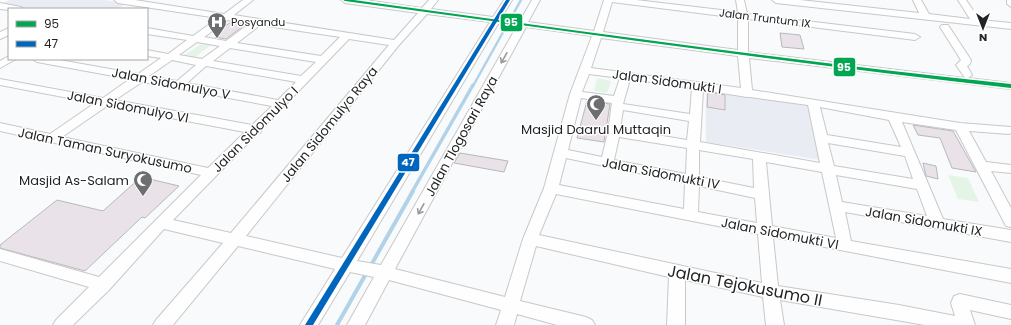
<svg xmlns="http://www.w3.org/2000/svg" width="1011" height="325" viewBox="0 0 1011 325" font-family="Poppins,sans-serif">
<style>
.built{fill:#e9ecf2}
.green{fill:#e4f5e8}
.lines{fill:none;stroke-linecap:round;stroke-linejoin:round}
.stream-far2{stroke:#b1d2e7;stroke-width:2.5}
.stream-far1{stroke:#b1d2e7;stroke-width:3.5}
.stream{stroke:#b1d2e7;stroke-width:4}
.building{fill:#eae2e9;stroke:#b8b8b9}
.minor-casing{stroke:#c7c8c9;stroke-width:2}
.minor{fill:#fefeff;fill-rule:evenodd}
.bus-1-casing{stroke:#fff;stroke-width:3}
.bus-2-casing{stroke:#fff;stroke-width:3}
.bus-1{fill:#00a651;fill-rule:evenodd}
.bus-2{fill:#0065bd;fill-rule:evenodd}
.oneway{stroke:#9b9b9c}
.labels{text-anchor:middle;stroke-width:3;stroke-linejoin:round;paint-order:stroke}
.far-street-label{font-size:11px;fill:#222324;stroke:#fff}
.far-poi-label{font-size:11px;fill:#222324;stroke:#fff;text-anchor:start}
.street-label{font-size:13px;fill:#222324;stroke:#fff}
.poi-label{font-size:13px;fill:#222324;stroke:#fff}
.near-street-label{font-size:16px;fill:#222324;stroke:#fff}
.line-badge{stroke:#fff;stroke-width:1.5}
.badge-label{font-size:11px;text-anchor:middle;font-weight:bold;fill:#fff}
</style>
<rect width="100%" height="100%" fill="#f8fafc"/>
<path class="built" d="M10,0h95l21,4 -9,5h-95l-21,-5z
M706,90l102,16 13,54 -115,-18z"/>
<path class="green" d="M201,44l10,1 -17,13 -11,-2z
M597,78l14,3 -4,12 -13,-2z
M948,175l20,3 11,24 -21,-3z"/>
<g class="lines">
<path class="stream-far2" d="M473,86l48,-86"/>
<path class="stream-far1" d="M412,192l61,-107"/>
<path class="stream" d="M370,267l43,-76
M337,325l30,-53"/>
</g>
<path class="building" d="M231,22l15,2 -20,15 -11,-2 7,-5 -4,-1z
M780,33l20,2 4,14 -22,-2z
M708,92l17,3v15l-18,-3z
M587,101l23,3 -6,38 -27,-4z
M913,125l40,6 23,41 -24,-4 -12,-30 -22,-3z
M460,153l48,8 -4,11 -50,-9z
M923,163l13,3 2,13 -12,-3z
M141,177l38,9 -34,32 -3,-1 -57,54 -85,-23v-3l57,-45 46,11z"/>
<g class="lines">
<g class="minor-casing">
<path id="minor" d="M114,0h21l89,14 19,-14h10l-19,15 160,25 24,-27 -73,-10 -4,-3h24l57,8 7,-8h9l-7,9 62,8 11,-17h8l-11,18 19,3 12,-21h8l-12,22 66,9 10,-31h32l102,12 -2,-12h8l3,14 168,20 5,3 -5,3 -167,-21v33l217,26 -9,-13 5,-5 -21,-33 2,-2h6l23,35 -1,4 -3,2 5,9 -4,3 43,5v6l-262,-31 3,32 208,33 51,4v6l-2,1 -40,-3 17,31 25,3v8l-20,-2 20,37v19l-5,-1 -50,-96 -54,-8 41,97 68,11v12l-166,-30 6,29 160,28v14l-238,-46 5,49 121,19 56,11 -4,-13 3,-7 6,-2 51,11v14l-41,-9 5,15h-50l-145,-25 4,25h-18l-3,-28 -78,-17v45h-18l2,-48 -133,-31 -16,55 66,16 6,3 3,5h-38l-40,-11 -3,11h-18l5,-15 -112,-30 -24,45h-18l27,-48 -24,-5 -32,53h-18l35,-56 -97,-23 -65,79h-20l3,-5 67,-77 -59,-14 -55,61 -36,35h-20l3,-5 33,-33 -89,-26v-12l99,28 102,-102 -201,-44v-8l50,11 45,-31 -95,-18v-6l103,19 27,-19 -93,-17 -5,-3h22l84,15 23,-16 -14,-2v-6l21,4 19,-14 -40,-6v-6l46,8 25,-18 -100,-15zM612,2l126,16v32l-135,-18zM427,14l63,8 -148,236 -96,-22 153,-191zM228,20l22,3 -24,18 -22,-4zM498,24l19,2 -136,239 -24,-4zM260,25l80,12 -19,19 -84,-13zM526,27l66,9 -22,58 -26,94 -21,51 -18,58 -110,-28zM601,38l137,18 3,32 -150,-20zM349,39l40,6 -158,188 -58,-13 85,-87h2l2,-4zM197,42l23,4 -18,13 -23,-4zM230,48l86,14 -15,14 -88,-15zM172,60l24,5 -19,16 -28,-5zM206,66l90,16 -18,18 -91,-17zM589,74l31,4 -6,18 -32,-4zM630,79l62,9 -2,26 -67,-10zM142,82l130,24 -20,19 -137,-25zM703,90l44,7h3l58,8 12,58 -120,-21zM581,98l31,5 -4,29 -6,25 -34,-7zM107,106l138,26 -37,36 -146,-31zM820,107l69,13 12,27 -74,-12zM623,110l66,11 -2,19 -67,-11zM619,137l68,11 -1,26 -72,-14zM828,143l77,13 8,23 -79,-13zM699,150l54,9 1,29 -55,-11zM566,158l119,25 -1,26 -125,-24zM766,162l56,10 14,66 -64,-12zM836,175l81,14 10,27 -85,-14zM699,186l56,12 2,25 -59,-11zM556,194l202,40 4,49 -223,-48z
M772,0h28l119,13 -6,-13h8l8,14 41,5 -12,-19h8l14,20 31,3v6l-235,-26z
M1007,0h4v7l-4,-3z
M0,3l21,4 2,2 -14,1 -9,-1z
M9,28v7l-9,4v-7z
M9,56v3h7l-16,9v-7z"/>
</g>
<use href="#minor" class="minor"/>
<g class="bus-1-casing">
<path id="bus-1" d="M343,0h11c219,30 437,61 657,84v4c-223,-25 -444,-57 -666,-87z"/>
</g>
<g class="bus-2-casing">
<path id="bus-2" d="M506,0h4l-197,325h-8z"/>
</g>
<use href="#bus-1" class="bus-1"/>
<use href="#bus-2" class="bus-2"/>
</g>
<defs><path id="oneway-shaft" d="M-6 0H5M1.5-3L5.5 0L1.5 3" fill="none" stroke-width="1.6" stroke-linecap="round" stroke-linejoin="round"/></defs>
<g class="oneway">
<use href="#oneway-shaft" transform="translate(504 58) rotate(119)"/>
<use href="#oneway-shaft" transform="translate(421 209) rotate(119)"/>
</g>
<defs>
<g id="hospital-pin" transform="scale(1)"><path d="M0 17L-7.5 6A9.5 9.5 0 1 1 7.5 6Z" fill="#6d6e70" stroke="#fff"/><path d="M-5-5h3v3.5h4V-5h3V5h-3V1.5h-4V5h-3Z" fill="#fff"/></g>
<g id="mosque-pin" transform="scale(1)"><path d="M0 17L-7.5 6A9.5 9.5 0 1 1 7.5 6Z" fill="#6d6e70" stroke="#fff"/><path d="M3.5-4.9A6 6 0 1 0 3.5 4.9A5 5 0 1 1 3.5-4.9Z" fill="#fff"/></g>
</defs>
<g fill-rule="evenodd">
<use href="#hospital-pin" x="217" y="22"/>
<use href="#mosque-pin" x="596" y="104"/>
<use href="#mosque-pin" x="143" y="180"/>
</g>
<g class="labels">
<g class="far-street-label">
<text transform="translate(765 18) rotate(7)" y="4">Jalan Truntum IX</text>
</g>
<g class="far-poi-label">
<text x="231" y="26">Posyandu</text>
</g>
<g class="street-label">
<text transform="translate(667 81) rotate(8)" y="5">Jalan Sidomukti I</text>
<text transform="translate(171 83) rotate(11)" y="5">Jalan Sidomulyo V</text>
<text transform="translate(128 106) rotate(11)" y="5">Jalan Sidomulyo VI</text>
<text transform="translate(329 124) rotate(-51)" y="5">Jalan Sidomulyo Raya</text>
<text transform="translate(255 129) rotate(-45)" y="5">Jalan Sidomulyo I</text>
<text transform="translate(461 136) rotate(-61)" y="5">Jalan Tlogosari Raya</text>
<text transform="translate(105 150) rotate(12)" y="5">Jalan Taman Suryokusumo</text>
<text transform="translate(661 173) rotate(11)" y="5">Jalan Sidomukti IV</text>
<text transform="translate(924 221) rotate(10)" y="5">Jalan Sidomukti IX</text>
<text transform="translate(780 233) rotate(11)" y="5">Jalan Sidomukti VI</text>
</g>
<g class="poi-label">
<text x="596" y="134">Masjid Daarul Muttaqin</text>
<text x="129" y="185" text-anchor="end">Masjid As-Salam</text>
</g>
<g class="near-street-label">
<text transform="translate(745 285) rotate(11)" y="6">Jalan Tejokusumo II</text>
</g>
</g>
<g class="line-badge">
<rect x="500" y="13" width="23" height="19" rx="4" fill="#00a651"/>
<rect x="833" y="57" width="23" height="20" rx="4" fill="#00a651"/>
<rect x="397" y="153" width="23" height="19" rx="4" fill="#0065bd"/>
</g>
<g class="badge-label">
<text x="511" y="26">95</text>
<text x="844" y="71">95</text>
<text x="408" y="166">47</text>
</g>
<rect x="8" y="8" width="140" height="52" fill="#ffffff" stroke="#a7a7a7"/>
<rect x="16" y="21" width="20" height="6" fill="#00a651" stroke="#a7a7a7"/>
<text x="44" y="28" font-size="12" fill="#222324">95</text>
<rect x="16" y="41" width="20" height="6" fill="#0065bd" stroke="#a7a7a7"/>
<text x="44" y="48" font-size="12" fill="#222324">47</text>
<g transform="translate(983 28) rotate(180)" stroke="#ffffff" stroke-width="3" paint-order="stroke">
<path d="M0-3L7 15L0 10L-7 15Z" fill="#222324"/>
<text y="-6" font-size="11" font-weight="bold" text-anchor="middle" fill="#222324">N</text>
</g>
</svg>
